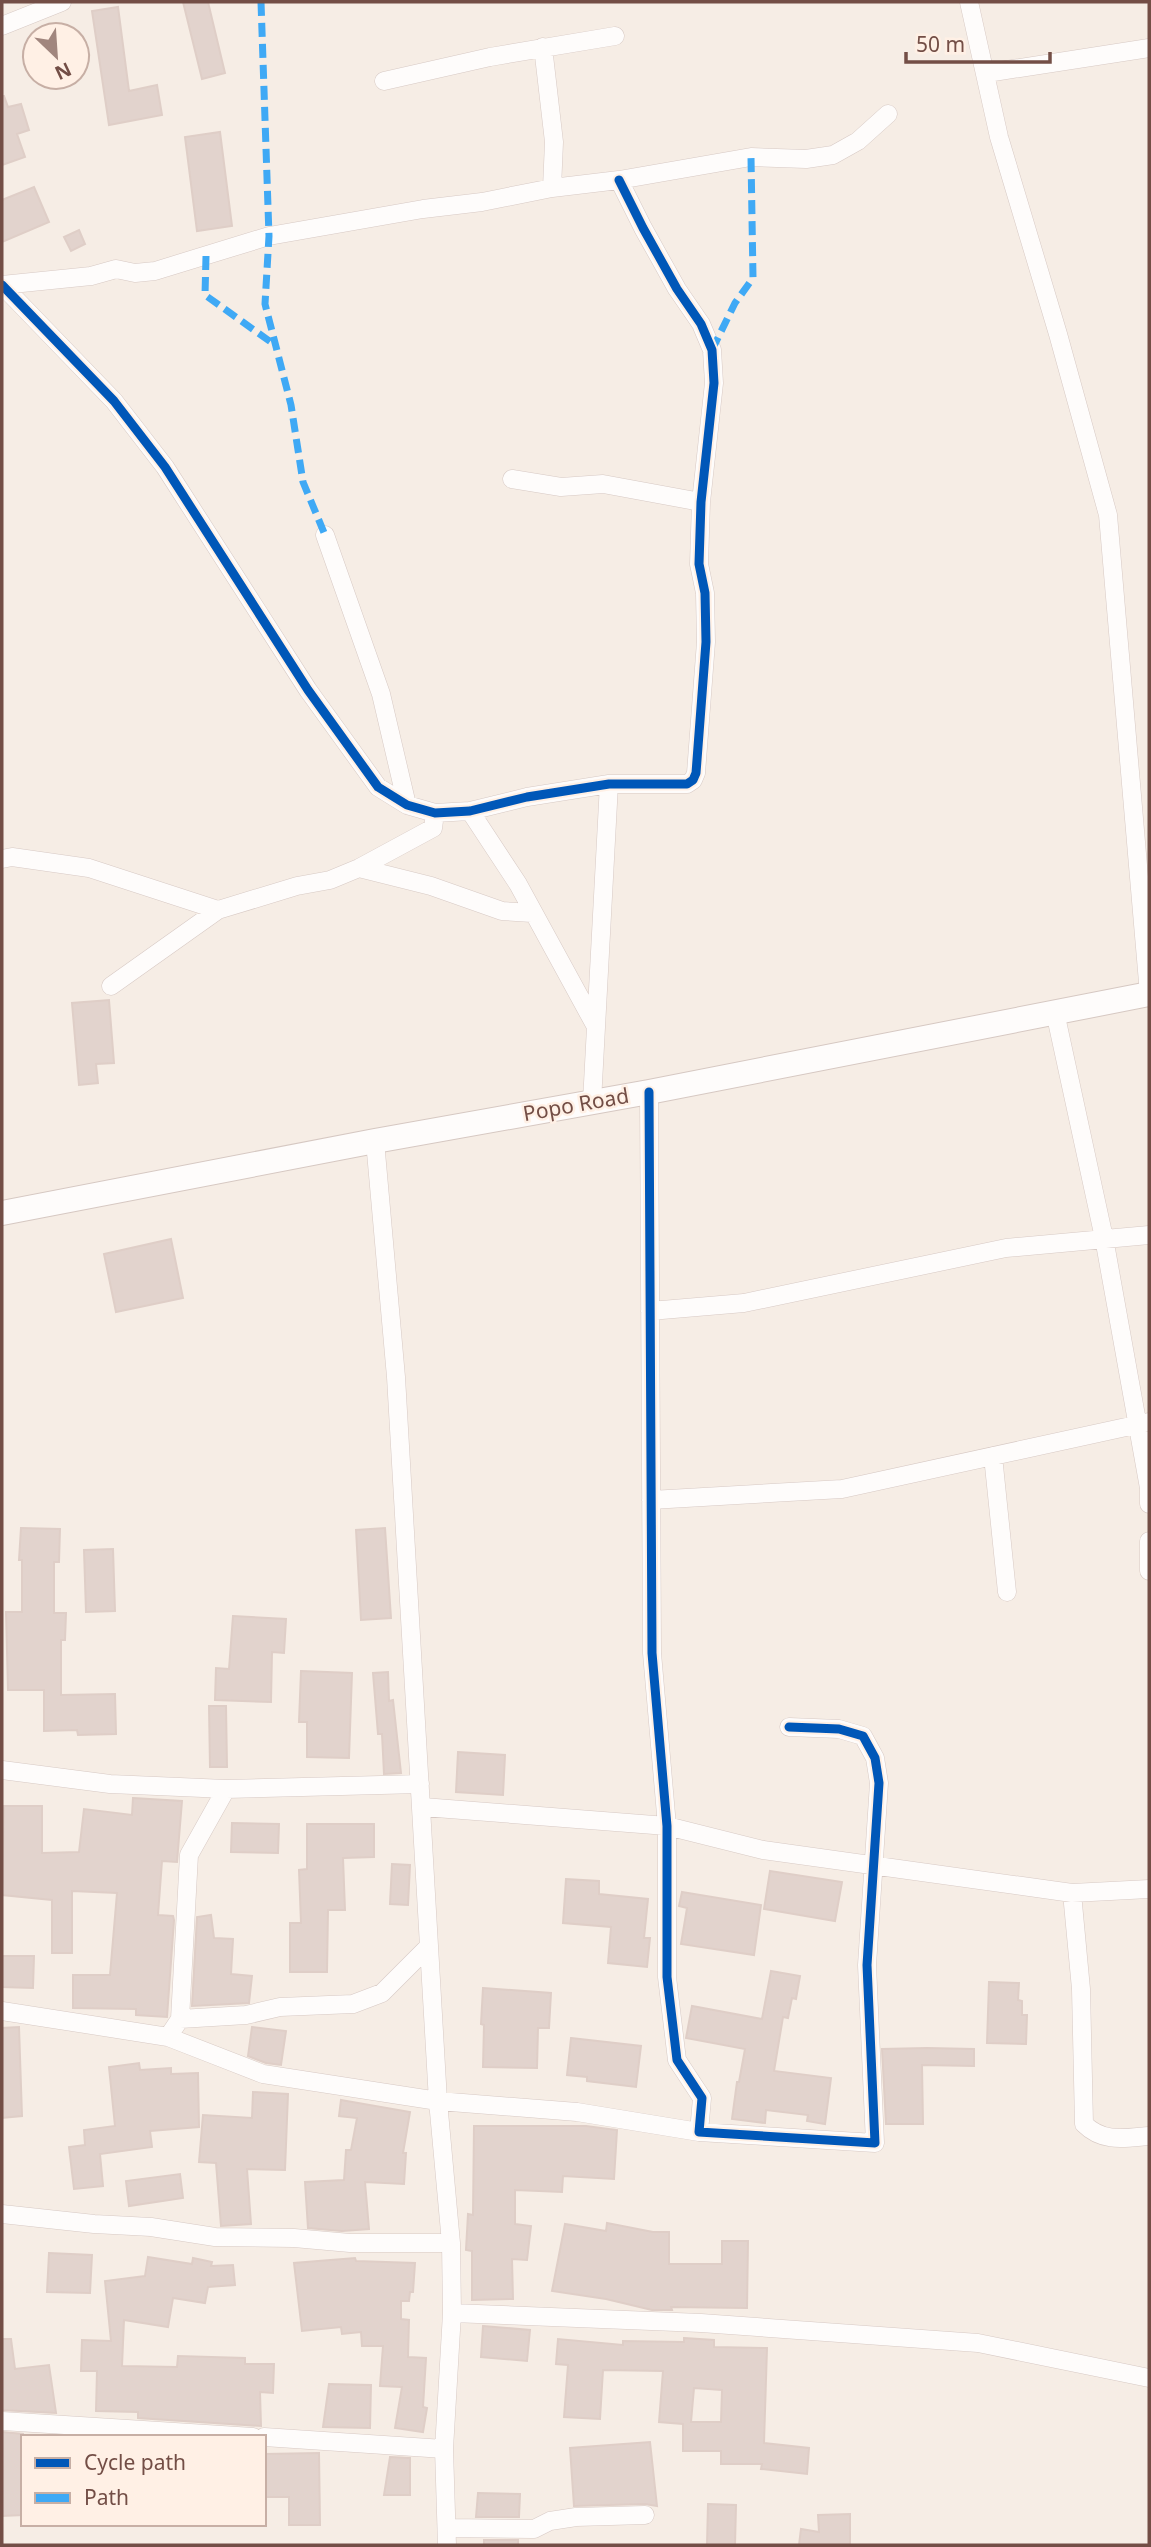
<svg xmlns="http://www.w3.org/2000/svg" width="1151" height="2547" viewBox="0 0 1151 2547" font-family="'Noto Sans',sans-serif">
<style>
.building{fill:#e2d3cd;stroke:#dfcec7;stroke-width:2;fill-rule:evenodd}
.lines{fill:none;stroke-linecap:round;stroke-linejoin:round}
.street-casing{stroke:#d7c9c4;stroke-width:19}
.secondary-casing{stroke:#d6c8c2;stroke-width:26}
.street{stroke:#fefcfb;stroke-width:18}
.secondary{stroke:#fefcfb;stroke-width:24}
.quiet{stroke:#3fa9f5;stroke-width:7;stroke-dasharray:14 7;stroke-linecap:butt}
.cycleway-casing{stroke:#fff0e5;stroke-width:13}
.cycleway{stroke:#0057b8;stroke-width:9}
.labels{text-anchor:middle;stroke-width:5;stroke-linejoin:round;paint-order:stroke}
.street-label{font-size:21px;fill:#734e46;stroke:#fff0e5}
</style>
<rect width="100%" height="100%" fill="#f6ede5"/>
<path class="building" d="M183,2h25l17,71 -23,6z
M118,7l11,84 28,-6 5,30 -53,10 -17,-114z
M2,96h2l4,11 13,-3 8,26 -12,4 8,23 -23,8z
M220,132l12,94 -35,5 -12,-94z
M34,187l15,35 -47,20v-42z
M79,230l6,14 -14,7 -7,-14z
M109,1000l5,63 -18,1 2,19 -19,2 -7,-82z
M171,1239l12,59 -67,14 -12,-58z
M21,1528l39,1 -1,33h-5v51h12l-1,27h-4v55l54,-1 1,40 -38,1 -1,-5 -33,1v-41h-36l-2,-78h16v-52h-3z
M385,1528l6,90 -30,2 -5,-90z
M113,1549l2,62 -29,1 -2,-62z
M233,1616l53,3 -2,34 -12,-1 -1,50 -56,-2 1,-32 13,1z
M301,1671l51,2 -3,85 -42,-1v-35h-8z
M388,1672l1,29 4,-1 8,73 -17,1 -2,-40h-4l-5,-61z
M209,1706h17l1,61h-17z
M458,1752l47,3 -2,40 -47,-3z
M133,1798l49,3 -5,61 -15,-1 -4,54 15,1 1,4 -7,97 -31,-2v-6l-63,-1v-33h37l7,-82 -45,-2v62h-20v-53l-50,-5 2,-89h38v47l37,-1 5,-43 48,6z
M232,1823l47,1 -1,29 -47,-1z
M307,1824h67v33l-31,1 2,52h-17l-1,62h-37v-49h11l-2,-53 8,-1z
M392,1864l18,1 -2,40 -18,-1z
M770,1871l72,11 -7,39 -71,-12z
M566,1879l33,2v13l49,5 -4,39h6l-3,29 -39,-4 3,-36 -48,-4z
M682,1892l79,13 -7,50 -73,-11 6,-36 -8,-2z
M211,1915l3,23 19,1 -2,35 21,2 -3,27 -57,3 5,-89z
M2,1956h32l-1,32 -31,-1z
M771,1971l29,5 -4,23 -4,-1 -4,20 -5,-1 -9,54 57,7 -6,46 -18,-3 1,-6 -42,-5 -1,13 -33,-4 5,-37h2l6,-33 -59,-11 6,-32 70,13z
M989,1982l30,1 -1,17 4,1v14h5l-1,29 -39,-1z
M483,1988l68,5 -2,35h-11l-1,40 -54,-1 1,-42 -3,-1z
M19,2027l3,89 -20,2v-90z
M252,2027l34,4 -5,34 -15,-2 -18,-7z
M571,2038l70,8 -5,41 -49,-6v-4l-20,-2z
M927,2048l47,1v17l-52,-1 1,59h-37l-4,-75z
M139,2063l1,7 31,-2v6l27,-1 1,54 -49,4 2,16 -52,7 3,32 -29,3 -5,-42 16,-2 -1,-15 31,-4 -6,-59z
M253,2092l35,2 -3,76 -38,-1 4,55 -30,2 -5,-63 -17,-1 4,-47 49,3z
M341,2100l69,12 -7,41h3l-2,31 -39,-2 4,47 -27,2 -34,-3 -3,-46 39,-2 2,-30h5l6,-32 -18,-2z
M474,2126h112l31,4 -3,49 -51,-3 -1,16 -47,-2v34l16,2 -4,34 -15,-1 1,40 -41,1v-49l-6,-1 2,-36 5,1z
M180,2174l3,24 -54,8 -3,-25z
M607,2223l46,9h16v32h53v-23h26l-1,67 -76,-1 1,3h-20l-46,-11 -54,-8 13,-67 41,7z
M49,2253l43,2 -2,38 -43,-1z
M148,2257l44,7 1,-6 19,4 -1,4 22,-1 2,20 -27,2 -3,16 -32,-5 -5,29 -44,-7 -2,46 55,1 1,-11 67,2v6h29l-1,29 -13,-1 1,34 -123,-8v-6l-42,-1 1,-40h-16l1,-31 29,1 -6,-60 40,-5z
M355,2258l1,3 59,2 -2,29h-3l-1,9h-8v18l8,1 -1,37 18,1 -3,49 4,1 -4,24 -28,-4 7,-41 -22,-1 3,-40h-21l-1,-14 -19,2 -1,-7 -39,4 -8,-68z
M483,2326l47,4 -3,31 -46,-4z
M684,2338l30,2v7l53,1 -3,95 45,5 -2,26 -46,-5 1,-5h-41v-13h-38v-27l-24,-2 4,-51 -60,-1 -3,49 -36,-2 4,-52 -12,-1 2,-25 65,6v-4l61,1zM694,2388l28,2 -1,32h-30z
M2,2339h9l4,30 34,-4 7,48 -54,-3z
M329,2384l42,1 -1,43 -47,-1z
M2,2432l21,2v81l-21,1z
M650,2442l7,64 -12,-2 -71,2 -4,-58z
M319,2453l1,72h-31v-28h-25v-43z
M390,2457l20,1v37h-26z
M478,2493l42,1 -1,23h-43z
M708,2504l28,1 -1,40h-28z
M850,2514v31h-51l2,-16 18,3 -1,-17z
M484,2540h34v5h-34z"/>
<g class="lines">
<g class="street-casing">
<path id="street" d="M969,2l30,135 59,197 50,181 41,479
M2,26l60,-24
M543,47l11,95 -2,46
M987,73l162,-25
M384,81l106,-24 125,-21
M2,285l112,116 51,66 143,223 70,97 29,18 28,8 35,-2 57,-14 82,-13h78l6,-4 3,-7 10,-131 -1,-49 -6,-29 2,-62 13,-119 -2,-33 -11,-26 -24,-35 -34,-61 -24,-48
M2,285l89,-9 25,-7 19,4 20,-2 114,-35 154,-27 59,-7 70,-14 67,-8 132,-23 55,2 27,-4 25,-14 30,-27
M512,479l49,8 42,-3 98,18
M325,535l56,159 26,111
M470,811l48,73 77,141
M2,859l10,-2 77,11 129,42
M359,868l72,18 71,25 30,2
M111,986l107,-76 79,-24 33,-6 29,-12 74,-40 2,-15
M1055,1012l49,226 45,250v16
M649,1092l3,561 15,173v151l10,83 25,38 -3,34 176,11 -8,-178 12,-182 -4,-25 -12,-22 -24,-7 -50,-2
M592,1102l17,-318
M375,1141l21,236 42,724 13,142 1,70 -8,136 3,96
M650,1311l94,-8 262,-55 143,-13
M993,1456l14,136
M651,1500l191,-11 307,-67
M1149,1541v30
M2,1770l108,14 116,5 194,-5
M423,1807l244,19 96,24 309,43 77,-4
M1072,1893l9,96 3,135c19,19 41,14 65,12
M2,2011l166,26 95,37 175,27 139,11 122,20
M180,2019l9,-164 37,-66
M168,2037l12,-18 66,-4 34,-8 73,-3 29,-11 47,-47
M2,2214l92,10 57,3 64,10 79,1 56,5h101
M452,2313l249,10 277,20 171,35
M2,2421l251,16
M264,2437l180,12
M447,2528l87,1 16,-8 26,-4 69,-2"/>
</g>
<g class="secondary-casing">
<path id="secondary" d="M2,1213l373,-72 274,-49 500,-98"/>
</g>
<use href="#street" class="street"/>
<use href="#secondary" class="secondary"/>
<path class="quiet" d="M261,2l8,234 -4,68 26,101 12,77 22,53
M206,256l-1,39 70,50
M712,350l23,-47 18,-25 -2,-121"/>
<g class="cycleway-casing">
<path id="cycleway" d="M2,285l112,116 51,66 143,223 70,97 29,18 28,8 35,-2 57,-14 82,-13h78l6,-4 3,-7 10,-131 -1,-49 -6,-29 2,-62 13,-119 -2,-33 -11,-26 -24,-35 -34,-61 -24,-48
M649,1092l3,561 15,173v151l10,83 25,38 -3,34 176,11 -8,-178 12,-182 -4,-25 -12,-22 -24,-7 -50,-2"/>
</g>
<use href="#cycleway" class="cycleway"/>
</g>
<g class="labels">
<g class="street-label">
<text transform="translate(576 1105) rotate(-10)" y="7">Popo Road</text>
</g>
</g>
<rect width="1151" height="2547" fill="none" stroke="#734e46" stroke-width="7"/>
<rect x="21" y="2435" width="245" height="91" fill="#fff0e5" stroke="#c7afa5" stroke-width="2"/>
<rect x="35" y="2458" width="35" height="10" fill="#0057b8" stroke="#c7afa5" stroke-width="2"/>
<text x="84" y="2470" font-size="21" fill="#734e46">Cycle path</text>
<rect x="35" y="2493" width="35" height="10" fill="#3fa9f5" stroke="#c7afa5" stroke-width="2"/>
<text x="84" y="2505" font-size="21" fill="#734e46">Path</text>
<g transform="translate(56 56) rotate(155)"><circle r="33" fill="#fff0e5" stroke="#c7afa5" stroke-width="2"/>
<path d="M0-5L12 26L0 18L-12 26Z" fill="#a1867e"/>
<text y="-10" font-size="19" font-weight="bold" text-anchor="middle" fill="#734e46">N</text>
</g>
<path d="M906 52v10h144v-10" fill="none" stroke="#734e46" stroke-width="3.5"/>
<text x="916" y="52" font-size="21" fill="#734e46" stroke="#fff0e5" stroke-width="5" paint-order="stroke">50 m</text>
</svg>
